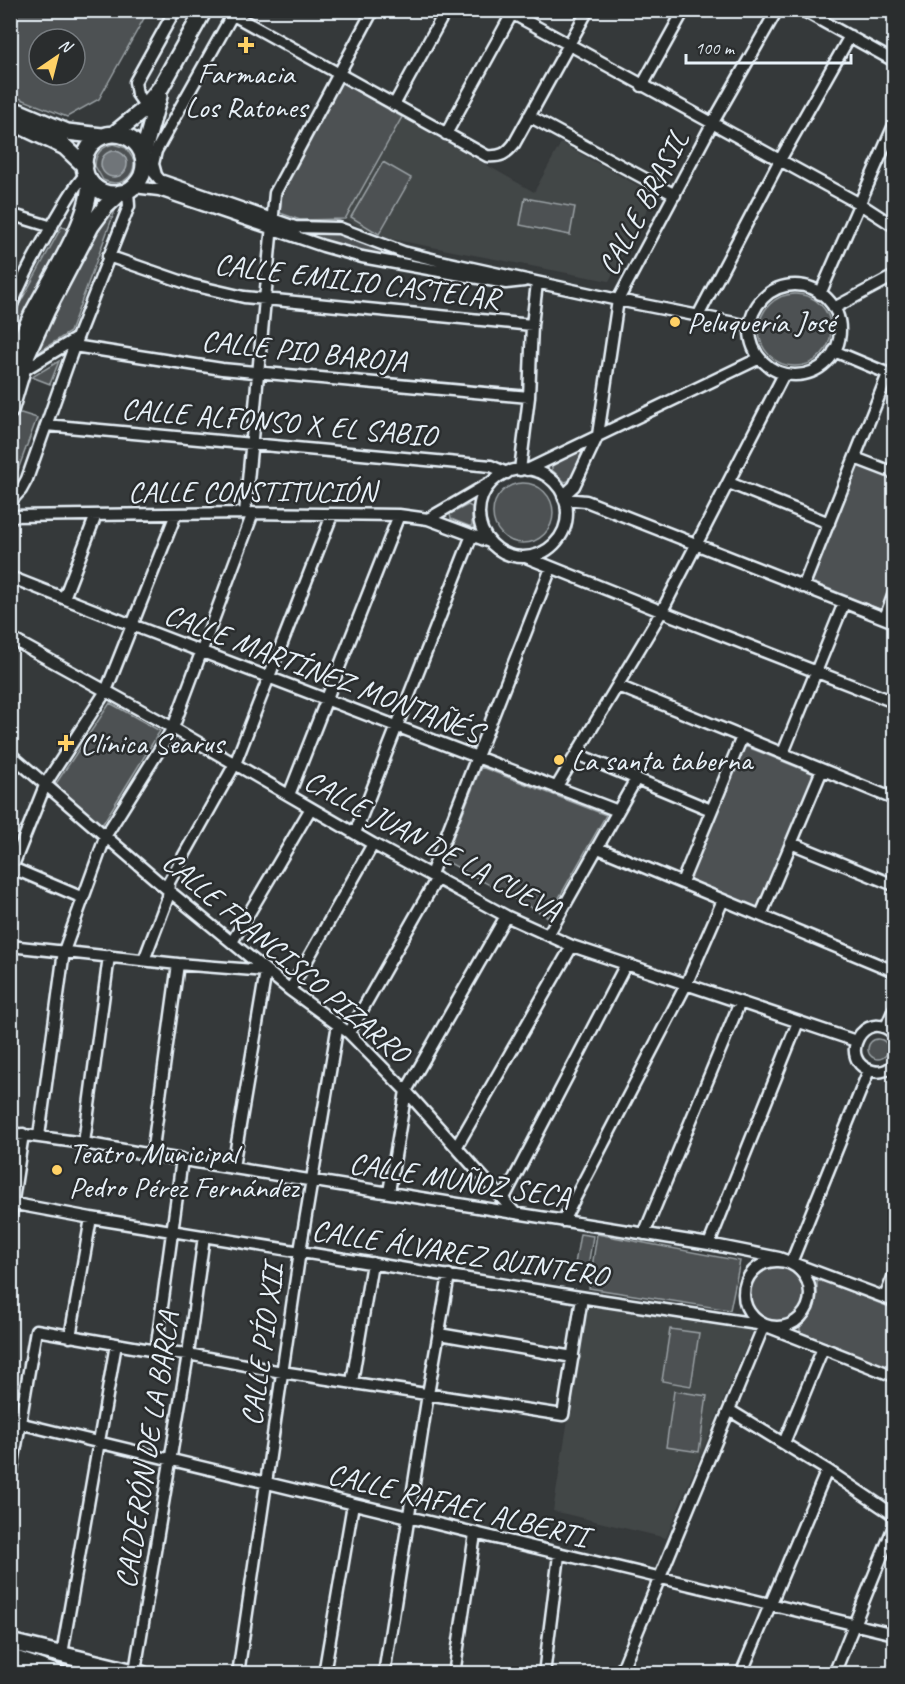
<svg xmlns="http://www.w3.org/2000/svg" width="905" height="1684" viewBox="0 0 905 1684" font-family="Caveat,sans-serif">
<style>
.built{fill:#424647}
.green{fill:#4d5152;stroke:#9aa1a5;stroke-width:1.5;fill-rule:evenodd}
.water{fill:#707579;stroke:#a0a7ac;stroke-width:1.5}
.lines{fill:none;stroke-linecap:round;stroke-linejoin:round}
.street-casing{stroke:#e8f1f8;stroke-width:15}
.secondary-casing{stroke:#e8f1f8;stroke-width:20}
.street{stroke:#2a2d2e;stroke-width:10}
.secondary{stroke:#2a2d2e;stroke-width:15}
.poi-dot{fill:#ffd166;stroke:#2a2d2e;stroke-width:2}
.labels{text-anchor:middle;stroke-width:5;stroke-linejoin:round;paint-order:stroke}
.poi-label{font-size:30px;fill:#e8f1f8;stroke:#2a2d2e;text-anchor:start}
.street-label{font-size:30px;fill:#e8f1f8;stroke:#2a2d2e}
</style>
<rect width="100%" height="100%" fill="#35393a"/>
<filter id="ink" filterUnits="userSpaceOnUse"><feTurbulence type="fractalNoise" baseFrequency=".0167" numOctaves="2"/><feDisplacementMap in="SourceGraphic" scale="12" xChannelSelector="R" yChannelSelector="G"/><feConvolveMatrix kernelMatrix="1 2 1 2 8 2 1 2 1" color-interpolation-filters="sRGB"/></filter>
<g filter="url(#ink)">
<path class="built" d="M402,117l132,75 27,-49 94,52 -46,86 -229,-44 -35,-18z
M587,1303l166,27 -87,208 -113,-27z"/>
<path class="green" d="M11,10h137v1l-49,88 -32,18 -56,-22zM39,39h36v36h-36z
M341,82l61,35 -57,102 -45,1 -20,-7 2,-21z
M113,144l13,4 8,12c1,19 -15,28 -31,20l-8,-14c0,-12 6,-19 18,-22zM115,151l9,4 3,8 -4,9 -9,4 -9,-4 -3,-8 2,-8z
M383,162l28,16 -32,56 -28,-17z
M525,198l50,9 -5,28 -50,-10z
M116,208l-46,124 -36,23c12,-28 25,-54 38,-81 12,-24 23,-49 44,-66z
M62,226l9,5 -60,120v-27l2,-8z
M299,231l41,2 96,30v4l-78,-15 -59,-18z
M759 330a36 36 0 1 1 72 0a36 36 0 1 1-72 0Z
M59,361l-9,23 -18,-7z
M21,413l16,5 -22,60 4,2 -3,7 -5,1v-62l5,-10z
M583,449l-12,31 -6,2 -13,-12v-4z
M858,465l36,14v99l-12,32 -70,-28z
M493 513a30 30 0 1 1 60 0a30 30 0 1 1-60 0Z
M468,505l4,2v19h-3l-18,-7 -1,-5z
M110,703l50,28 -58,94 -47,-40z
M745,746l69,28 -57,135 -68,-29z
M481,767l125,48 -58,102 -104,-57z
M868 1049a10 10 0 1 1 20 0a10 10 0 1 1-20 0Z
M580,1234l13,2 -5,30 -13,-2z
M597,1234l143,27 -10,49 -141,-22z
M750 1294a27 27 0 1 1 54 0a27 27 0 1 1-54 0Z
M821,1280l73,29v61l-94,-38v-5c15,-14 18,-25 17,-45z
M670,1329l29,4 -8,53 -29,-5z
M674,1391l33,5 -8,56 -33,-5z"/>
<path class="water" d="M101 164a13 13 0 1 1 26 0a13 13 0 1 1-26 0Z"/>
<g class="lines">
<g class="street-casing">
<path id="street" d="M506,10l354,194 34,22
M802,10l92,51
M233,15l254,141c14,1 19,-2 27,-12l74,-134
M642,86l42,-76
M394,105l52,-95
M146,107l-9,-13 -2,-12 40,-72
M529,116l146,79
M446,134l68,-124
M144,161l16,19 135,47 44,1 64,24 37,9 178,39 132,26
M156,175l-3,-11 3,-13 79,-141
M134,187l25,3 164,56 39,11 144,26 18,-2
M10,214l42,13
M108,256l84,29 52,12 288,28
M750 330a45 45 0 1 1 90 0a45 45 0 1 1-90 0Z
M820,294l74,-169
M834,308l60,-32
M10,310c12,-33 30,-63 47,-93 9,-15 17,-31 29,-43
M698,316l82,-156 70,-124
M74,346l148,23 307,28
M834,351l60,25
M22,371l55,-33
M46,425l445,41 16,7
M855,458l39,15
M479 513a44 44 0 1 1 88 0a44 44 0 1 1-88 0Z
M520,470l9,-73 3,-72 5,-42
M527,470l233,-112
M729,483l100,40
M563,496l11,-10 24,-51 20,-135 94,-176 65,-114
M564,499l22,2 308,121
M10,502l11,-12 6,-11 50,-141 52,-132 -1,-15
M245,513l30,-320 98,-183
M10,516l235,-3 154,2 29,4 62,23
M428,519l60,-35
M526,557l147,59 221,86
M10,577l122,48 486,186
M803,587l85,-213
M64,598l32,-83
M885,618l9,-25
M10,638l163,90 200,116 133,72 66,30 284,95
M618,686l276,113
M783,753l61,-150
M10,754l158,136 122,100 59,43 57,58 109,122
M577,754l134,56
M556,788l106,-177 122,-237
M289,795l110,-280
M355,833l117,-298
M791,843l103,42
M598,848l296,123
M10,867l73,31
M12,868l34,-85 60,-92 70,-177
M431,874l120,-306
M682,882l60,-145
M761,915l61,-145
M548,935l88,-156
M232,942l79,-134
M10,946l168,18 88,7
M144,960l24,-63 1,-15 66,-118 97,-249
M290,990l83,-146
M886,1027l8,-18
M349,1033l88,-155
M894,1034c-30,-29 -59,28 -21,37 8,2 16,-1 21,-7
M10,1133l74,10 68,12 557,89 70,14 115,43
M39,1136l25,-185 42,-116 67,-107 80,-215
M84,1143l25,-187
M457,1146l115,-200
M152,1155l26,-191
M233,1167l33,-196
M389,1192l17,-101 100,-175
M504,1198l122,-234
M10,1203l81,15 495,80 178,27 130,51
M10,1219l13,-85
M563,1221l123,-236 37,-85
M644,1234l96,-232
M709,1244l89,-222
M744 1294a33 33 0 1 1 66 0a33 33 0 1 1-66 0Z
M791,1263l78,-193
M885,1297l9,-22
M439,1334l134,23
M70,1337l21,-119
M156,1351l26,-192
M352,1382l20,-119
M729,1410l98,60 67,45
M10,1421l884,213
M784,1443l39,-95
M10,1481l26,-151 120,21 32,3 94,18 281,43 19,-117
M62,1654l54,-310
M135,1671l53,-317 16,-118
M238,1674l62,-423 38,-227
M324,1674l29,-170
M384,1674l44,-280 21,-119
M454,1674l21,-140
M544,1674l15,-119
M620,1674l144,-349
M741,1674l86,-204
M834,1674l60,-148"/>
</g>
<g class="secondary-casing">
<path id="secondary" d="M10,108l57,24 35,4
M10,121l55,26 20,19
M114,134l27,-22 20,-25 43,-77
M84 164a30 30 0 1 1 60 0a30 30 0 1 1-60 0Z
M143,154l16,-58
M10,367c7,-18 14,-35 22,-52 16,-32 62,-101 57,-135
M10,411l17,-57 20,-44 44,-84 14,-19 15,-14
M10,1642l132,32
M10,1657l49,17"/>
</g>
<use href="#street" class="street"/>
<use href="#secondary" class="secondary"/>
</g>
</g>
<g class="poi-dot">
<path d="M243 36h6v6h6v6h-6v6h-6v-6h-6v-6h6z"/>
<circle cx="675" cy="322" r="6"/>
<path d="M63 734h6v6h6v6h-6v6h-6v-6h-6v-6h6z"/>
<circle cx="559" cy="760" r="6"/>
<circle cx="57" cy="1170" r="6"/>
</g>
<g class="labels">
<g class="poi-label">
<text x="246" y="83" text-anchor="middle">Farmacia<tspan x="246" dy="34">Los Ratones</tspan></text>
<text x="687" y="332">Peluquería José</text>
<text x="80" y="753">Clínica Searus</text>
<text x="571" y="770">La santa taberna</text>
<text x="69" y="1163">Teatro Municipal<tspan x="69" dy="34">Pedro Pérez Fernández</tspan></text>
</g>
<g class="street-label">
<text transform="translate(643 203) rotate(-62)" y="10">CALLE BRASIL</text>
<text transform="translate(357 281) rotate(7)" y="10">CALLE EMILIO CASTELAR</text>
<text transform="translate(304 351) rotate(6)" y="10">CALLE PIO BAROJA</text>
<text transform="translate(279 422) rotate(5)" y="10">CALLE ALFONSO X EL SABIO</text>
<text x="252" y="501">CALLE CONSTITUCIÓN</text>
<text transform="translate(323 673) rotate(21)" y="10">CALLE MARTÍNEZ MONTAÑÉS</text>
<text transform="translate(433 845) rotate(28)" y="10">CALLE JUAN DE LA CUEVA</text>
<text transform="translate(286 957) rotate(40)" y="10">CALLE FRANCISCO PIZARRO</text>
<text transform="translate(460 1180) rotate(9)" y="10">CALLE MUÑOZ SECA</text>
<text transform="translate(460 1253) rotate(9)" y="10">CALLE ÁLVAREZ QUINTERO</text>
<text transform="translate(262 1345) rotate(-82)" y="10">CALLE PÍO XII</text>
<text transform="translate(147 1450) rotate(-81)" y="10">CALDERÓN DE LA BARCA</text>
<text transform="translate(458 1505) rotate(14)" y="10">CALLE RAFAEL ALBERTI</text>
</g>
</g>
<rect width="905" height="1684" fill="none" stroke="#2a2d2e" stroke-width="36"/>
<rect x="18" y="18" width="869" height="1648" fill="none" stroke="#e8f1f8" stroke-width="2" filter="url(#ink)"/>
<g transform="translate(57 57) rotate(35)"><circle r="28" fill="#2a2d2e" stroke="#767b7f" stroke-width="1.5"/>
<path d="M0-4.5L10 22L0 15L-10 22Z" fill="#ffd166"/>
<text y="-9" font-size="16" font-weight="bold" text-anchor="middle" fill="#e8f1f8">N</text>
</g>
<path d="M686 54v9h165v-9" fill="none" stroke="#e8f1f8" stroke-width="3"/>
<text x="695" y="54" font-size="18" fill="#e8f1f8" stroke="#2a2d2e" stroke-width="4.5" paint-order="stroke">100 m</text>
</svg>
